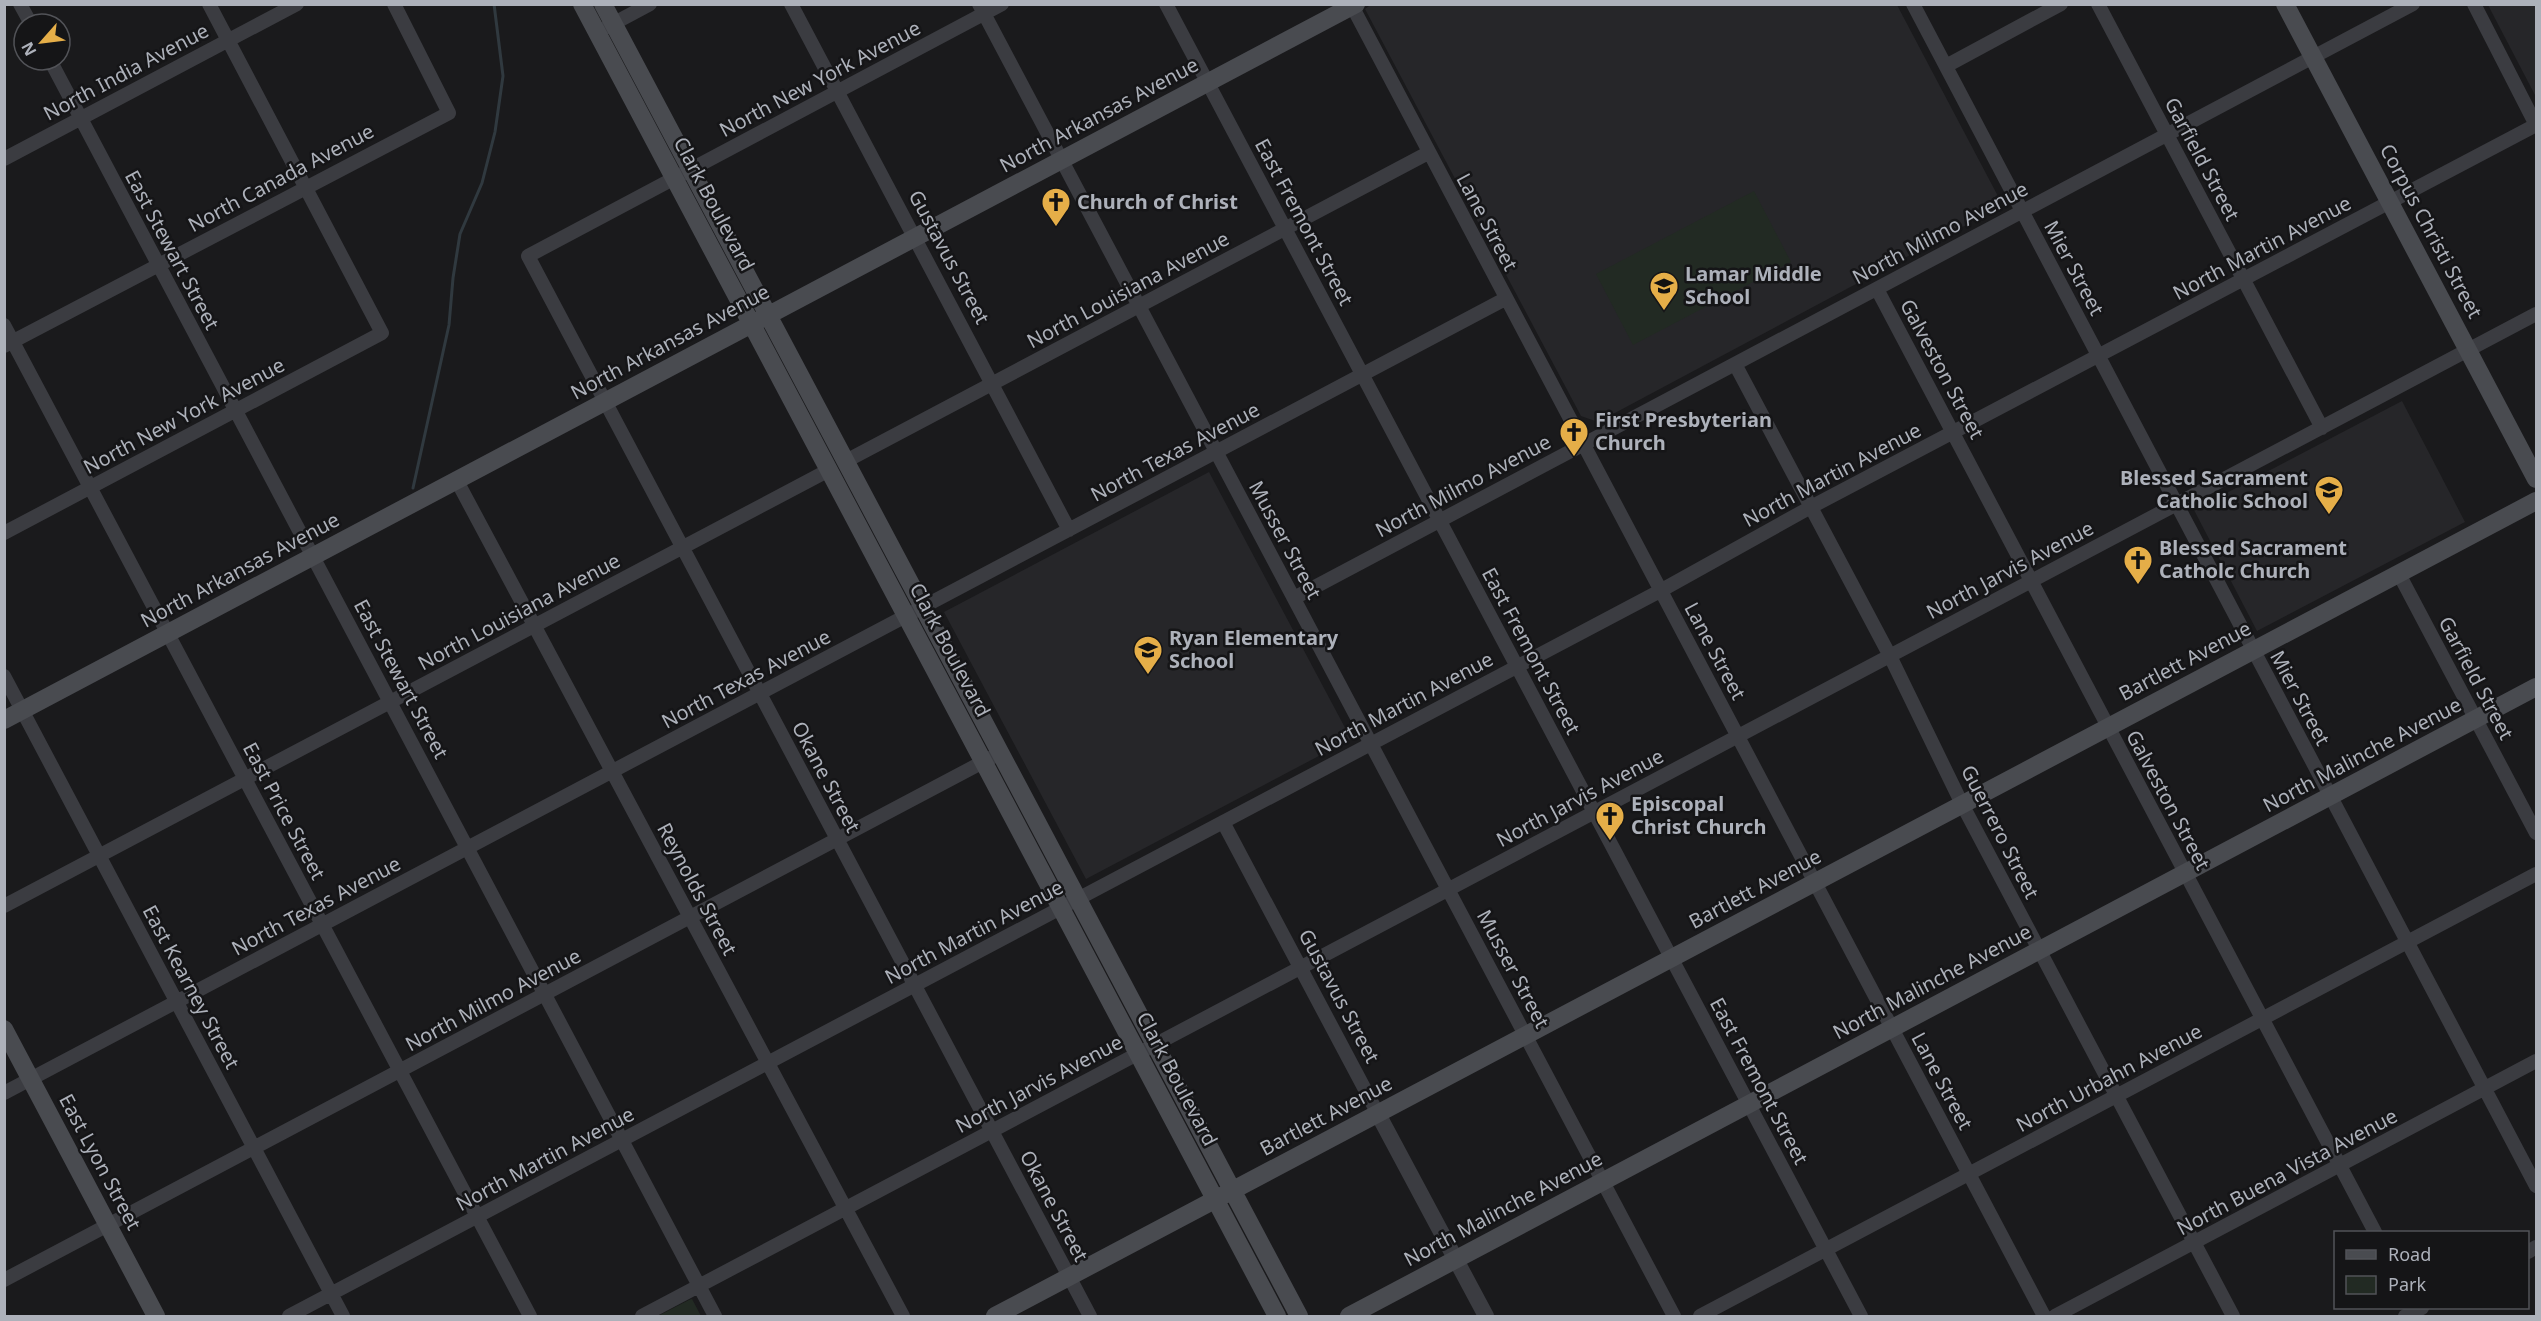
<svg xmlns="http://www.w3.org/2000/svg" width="2541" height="1321" viewBox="0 0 2541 1321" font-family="'Noto Sans',sans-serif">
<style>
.built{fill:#262629}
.green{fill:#222a23}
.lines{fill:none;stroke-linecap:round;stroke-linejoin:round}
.stream{stroke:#30393f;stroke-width:3}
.minor{stroke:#3b3c41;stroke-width:14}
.tertiary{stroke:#3b3c41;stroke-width:16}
.secondary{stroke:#494b50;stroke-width:18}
.labels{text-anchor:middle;stroke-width:5;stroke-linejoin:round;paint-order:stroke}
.street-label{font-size:20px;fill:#adb1ba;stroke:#151517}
.poi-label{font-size:20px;font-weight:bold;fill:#adb1ba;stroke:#151517;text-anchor:start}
</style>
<rect width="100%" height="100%" fill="#1a1a1c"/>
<path class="built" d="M1372,4l525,1 103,195 -2,8 -400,214 -17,-6 -216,-407z
M2488,5h48v92z
M2402,401l63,121 -208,109 -63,-121z
M1209,472l142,267 -265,140 -142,-267z"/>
<path class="green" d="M1754,191l37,71 -158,83 -37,-71z
M692,1299l9,17h-43l31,-16z"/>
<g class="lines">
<path class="stream" d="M413,488l36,-163 4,-47 7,-44 22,-51 13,-51 8,-56 -9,-72"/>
<path class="minor" d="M20,4l11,20
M791,4l278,526
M979,4l695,1312
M1002,4l-474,252 562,1060
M1166,4l695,1312
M1351,4l693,1312
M1913,4l623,1182
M2098,4l224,424
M607,27l43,-23
M50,60l665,1256
M1946,66l115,-62
M4,159l293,-155
M1877,289l498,943
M4,325l526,991
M4,346l445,-233 -55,-109
M1735,364l155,292 72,148 271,512
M846,461l582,-308
M457,481l446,835
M4,533l378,-200 -173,-329
M2399,574l137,259
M1294,598l1119,-594
M4,676l339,640
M1223,822l155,292
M4,906l825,-436
M4,1093l1501,-794
M2528,1252l8,-5
M4,1280l996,-527
M289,1316l1371,-725 151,-84 725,-382 -62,-121
M642,1316l1894,-1002
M1700,1316l836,-442
M2055,1316l481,-255
M2405,1316l17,-8"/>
<path class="tertiary" d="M1378,1114l108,202"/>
<path class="secondary" d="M582,4l695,1312
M603,4l696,1312
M2285,4l251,475
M4,720l1352,-716
M4,1029l152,287
M995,1316l1541,-815
M1349,1316l1187,-629"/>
</g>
<defs>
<g id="church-pin" transform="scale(1.5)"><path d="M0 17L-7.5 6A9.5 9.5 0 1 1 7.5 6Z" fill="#e5ae48" stroke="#151517"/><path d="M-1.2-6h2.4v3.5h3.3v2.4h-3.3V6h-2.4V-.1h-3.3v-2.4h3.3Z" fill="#111"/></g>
<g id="school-pin" transform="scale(1.5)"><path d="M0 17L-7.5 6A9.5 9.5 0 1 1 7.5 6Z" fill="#e5ae48" stroke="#151517"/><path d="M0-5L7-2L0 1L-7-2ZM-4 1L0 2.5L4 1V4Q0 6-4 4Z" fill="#111"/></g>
</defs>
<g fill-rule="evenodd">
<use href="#church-pin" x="1056" y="202"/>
<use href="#school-pin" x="1664" y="286"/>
<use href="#church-pin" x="1574" y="432"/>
<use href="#school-pin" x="2329" y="490"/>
<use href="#church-pin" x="2138" y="560"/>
<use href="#school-pin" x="1148" y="650"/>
<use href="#church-pin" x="1610" y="816"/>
</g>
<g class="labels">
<g class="street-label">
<text transform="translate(126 72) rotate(-28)" y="7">North India Avenue</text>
<text transform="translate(820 79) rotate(-28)" y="7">North New York Avenue</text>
<text transform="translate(1099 115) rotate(-28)" y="7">North Arkansas Avenue</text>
<text transform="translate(2202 159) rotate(62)" y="7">Garfield Street</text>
<text transform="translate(281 178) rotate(-28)" y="7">North Canada Avenue</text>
<text transform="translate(714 204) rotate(62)" y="7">Clark Boulevard</text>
<text transform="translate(1304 222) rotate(62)" y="7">East Fremont Street</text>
<text transform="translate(1487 222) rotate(62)" y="7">Lane Street</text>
<text transform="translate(2431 231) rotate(62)" y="7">Corpus Christi Street</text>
<text transform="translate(1940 233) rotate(-28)" y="7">North Milmo Avenue</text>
<text transform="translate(2262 248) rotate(-28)" y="7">North Martin Avenue</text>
<text transform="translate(172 250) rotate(62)" y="7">East Stewart Street</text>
<text transform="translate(949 257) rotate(62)" y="7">Gustavus Street</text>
<text transform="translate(2074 268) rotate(62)" y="7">Mier Street</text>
<text transform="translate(1128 290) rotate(-28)" y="7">North Louisiana Avenue</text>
<text transform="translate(670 342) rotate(-28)" y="7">North Arkansas Avenue</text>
<text transform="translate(1942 369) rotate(62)" y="7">Galveston Street</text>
<text transform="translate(184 416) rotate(-28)" y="7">North New York Avenue</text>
<text transform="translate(1175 452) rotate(-28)" y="7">North Texas Avenue</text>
<text transform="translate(1832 475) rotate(-28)" y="7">North Martin Avenue</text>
<text transform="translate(1463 486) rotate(-28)" y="7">North Milmo Avenue</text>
<text transform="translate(1285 540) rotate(62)" y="7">Musser Street</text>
<text transform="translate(240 570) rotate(-28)" y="7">North Arkansas Avenue</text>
<text transform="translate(2010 570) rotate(-28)" y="7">North Jarvis Avenue</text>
<text transform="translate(519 612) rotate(-28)" y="7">North Louisiana Avenue</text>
<text transform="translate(950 650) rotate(62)" y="7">Clark Boulevard</text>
<text transform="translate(1531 651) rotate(62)" y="7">East Fremont Street</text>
<text transform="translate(1715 651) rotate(62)" y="7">Lane Street</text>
<text transform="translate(2185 661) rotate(-28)" y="7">Bartlett Avenue</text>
<text transform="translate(2476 678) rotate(62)" y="7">Garfield Street</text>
<text transform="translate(401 679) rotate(62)" y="7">East Stewart Street</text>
<text transform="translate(746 679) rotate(-28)" y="7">North Texas Avenue</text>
<text transform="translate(2300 698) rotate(62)" y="7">Mier Street</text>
<text transform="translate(1404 704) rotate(-28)" y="7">North Martin Avenue</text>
<text transform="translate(2362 755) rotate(-28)" y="7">North Malinche Avenue</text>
<text transform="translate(826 777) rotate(62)" y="7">Okane Street</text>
<text transform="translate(1580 798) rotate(-28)" y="7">North Jarvis Avenue</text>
<text transform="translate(2168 800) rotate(62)" y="7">Galveston Street</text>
<text transform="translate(284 811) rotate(62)" y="7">East Price Street</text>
<text transform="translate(2000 832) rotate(63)" y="7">Guerrero Street</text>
<text transform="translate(697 889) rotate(62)" y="7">Reynolds Street</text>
<text transform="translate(1755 889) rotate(-28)" y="7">Bartlett Avenue</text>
<text transform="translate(316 906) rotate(-28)" y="7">North Texas Avenue</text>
<text transform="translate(974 932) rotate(-28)" y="7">North Martin Avenue</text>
<text transform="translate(1513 969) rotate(62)" y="7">Musser Street</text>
<text transform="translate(1932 982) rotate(-28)" y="7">North Malinche Avenue</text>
<text transform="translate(191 987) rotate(62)" y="7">East Kearney Street</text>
<text transform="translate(1339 996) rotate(62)" y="7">Gustavus Street</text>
<text transform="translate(493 1000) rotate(-28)" y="7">North Milmo Avenue</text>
<text transform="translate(2109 1078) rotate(-28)" y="7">North Urbahn Avenue</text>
<text transform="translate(1177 1079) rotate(62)" y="7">Clark Boulevard</text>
<text transform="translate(1759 1081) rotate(62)" y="7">East Fremont Street</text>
<text transform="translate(1942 1081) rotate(62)" y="7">Lane Street</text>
<text transform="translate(1039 1084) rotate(-28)" y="7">North Jarvis Avenue</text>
<text transform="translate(1326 1116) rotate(-28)" y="7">Bartlett Avenue</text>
<text transform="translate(545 1159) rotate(-28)" y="7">North Martin Avenue</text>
<text transform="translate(100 1162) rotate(62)" y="7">East Lyon Street</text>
<text transform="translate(2287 1172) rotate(-28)" y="7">North Buena Vista Avenue</text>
<text transform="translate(1054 1206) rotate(62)" y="7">Okane Street</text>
<text transform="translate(1503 1209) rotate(-28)" y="7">North Malinche Avenue</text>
</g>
<g class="poi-label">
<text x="1077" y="209">Church of Christ</text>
<text x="1685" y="281">Lamar Middle<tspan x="1685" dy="23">School</tspan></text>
<text x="1595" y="427">First Presbyterian<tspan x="1595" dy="23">Church</tspan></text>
<text x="2308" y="485" text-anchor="end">Blessed Sacrament<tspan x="2308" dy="23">Catholic School</tspan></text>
<text x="2159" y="555">Blessed Sacrament<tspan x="2159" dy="23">Catholc Church</tspan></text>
<text x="1169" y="645">Ryan Elementary<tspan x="1169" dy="23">School</tspan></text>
<text x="1631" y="811">Episcopal<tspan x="1631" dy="23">Christ Church</tspan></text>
</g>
</g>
<rect width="2541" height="1321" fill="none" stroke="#adb1ba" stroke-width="12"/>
<rect x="2334" y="1231" width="195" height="78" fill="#151517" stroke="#525358" stroke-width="1.5"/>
<rect x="2346" y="1250" width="30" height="9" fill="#494b50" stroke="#525358" stroke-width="1.5"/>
<text x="2388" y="1261" font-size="18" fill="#adb1ba">Road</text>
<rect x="2346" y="1276" width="30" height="18" fill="#222a23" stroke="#525358" stroke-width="1.5"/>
<text x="2388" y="1291" font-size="18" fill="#adb1ba">Park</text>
<g transform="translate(42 42) rotate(242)"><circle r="28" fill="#151517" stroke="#525358" stroke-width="1.5"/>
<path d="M0-4.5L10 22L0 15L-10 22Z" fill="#e5ae48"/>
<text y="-9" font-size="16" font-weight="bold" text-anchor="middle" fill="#adb1ba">N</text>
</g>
</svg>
